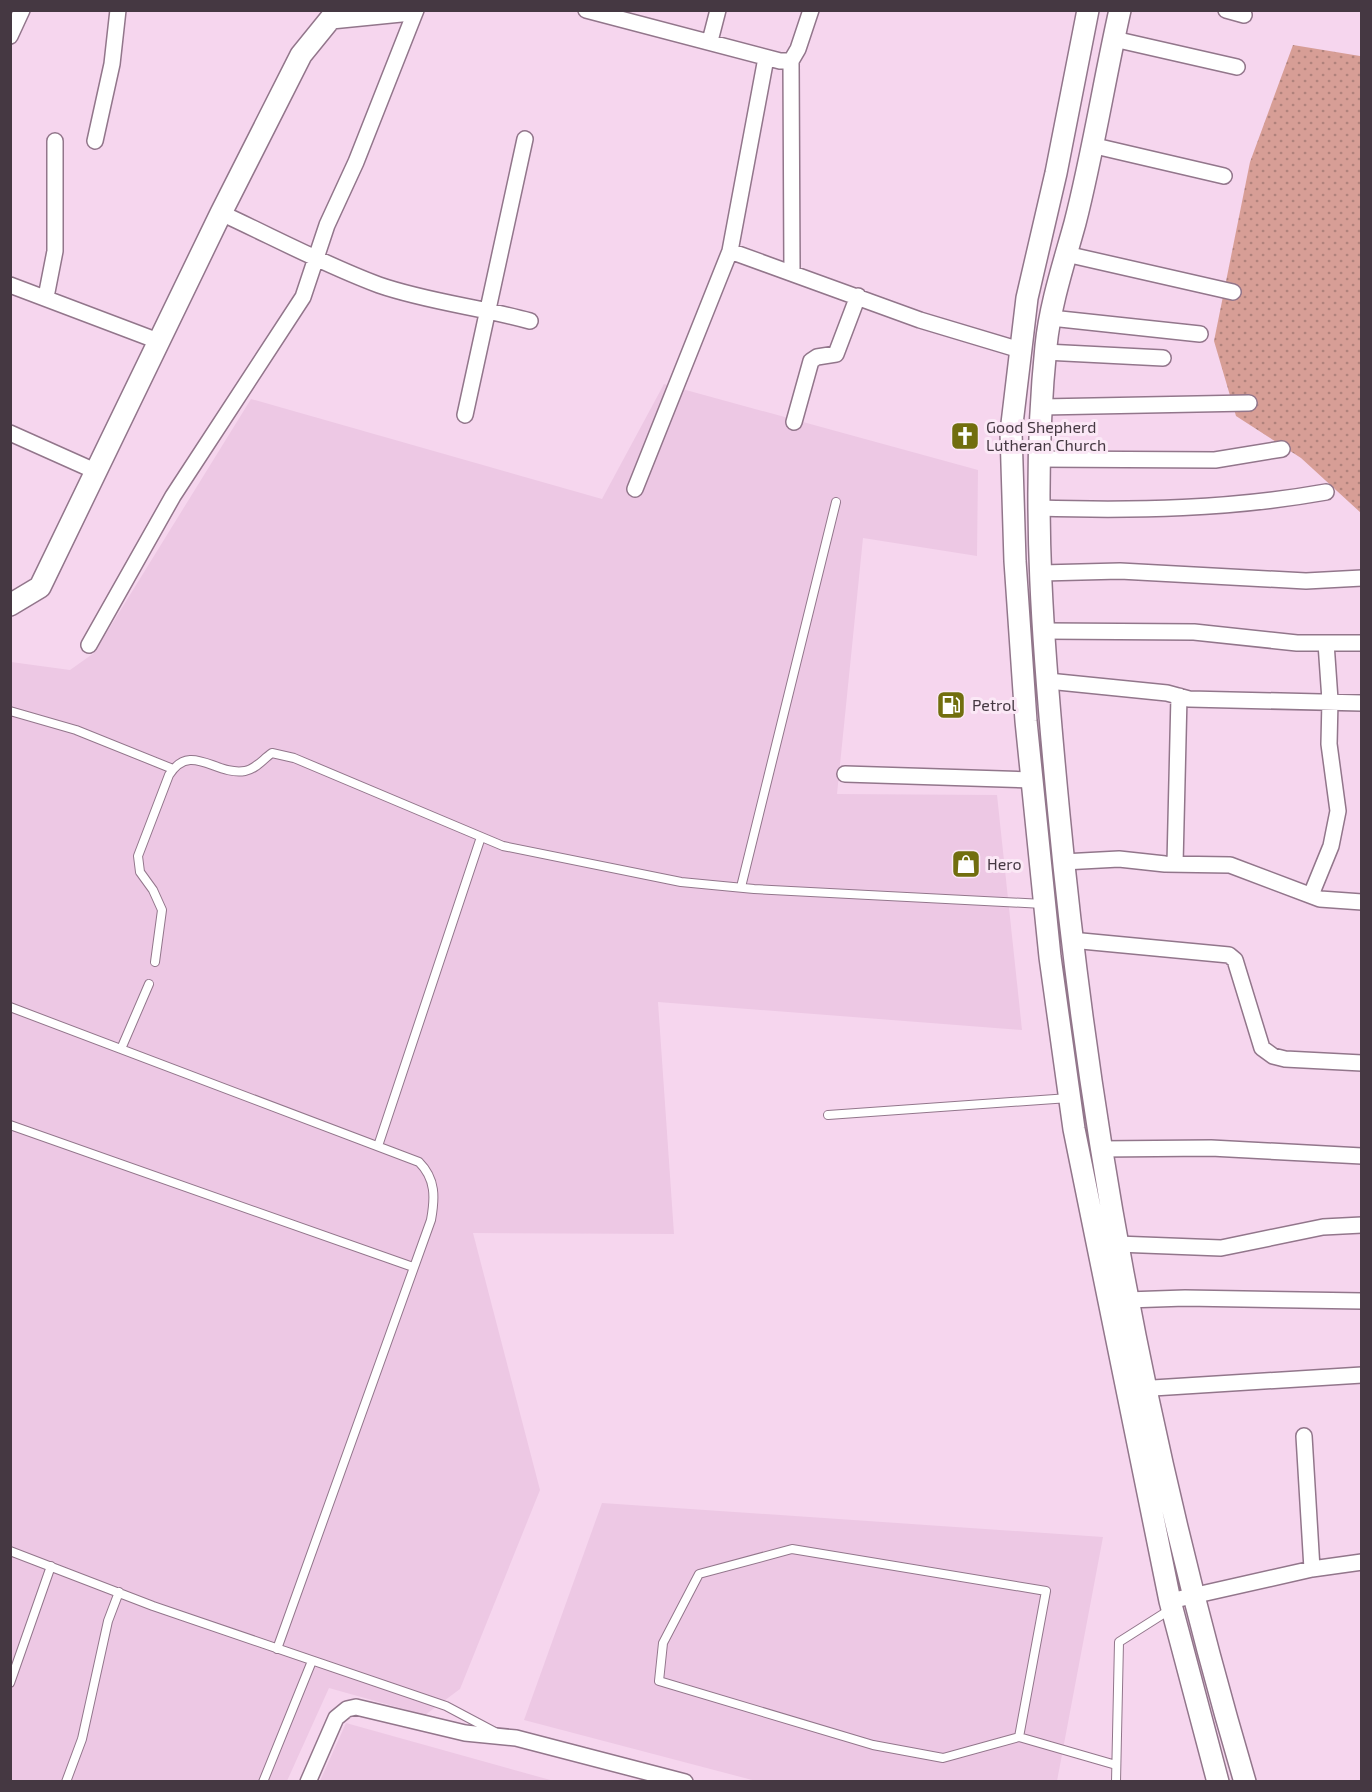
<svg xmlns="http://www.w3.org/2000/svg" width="1372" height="1792" viewBox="0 0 1372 1792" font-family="'Exo 2',sans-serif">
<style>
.built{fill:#edc8e4}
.green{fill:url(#green-dots)}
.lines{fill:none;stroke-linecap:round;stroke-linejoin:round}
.lane-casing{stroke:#92768b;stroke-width:10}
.street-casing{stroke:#92768b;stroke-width:18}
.secondary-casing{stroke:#92768b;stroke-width:24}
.lane{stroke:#fff;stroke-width:8}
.street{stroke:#fff;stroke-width:15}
.secondary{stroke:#fff;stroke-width:21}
.labels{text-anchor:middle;stroke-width:6;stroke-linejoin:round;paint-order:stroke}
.poi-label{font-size:16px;fill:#453842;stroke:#fbe8f6;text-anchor:start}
</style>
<defs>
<pattern id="green-dots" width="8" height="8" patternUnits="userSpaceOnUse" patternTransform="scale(1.5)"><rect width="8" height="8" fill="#d79e96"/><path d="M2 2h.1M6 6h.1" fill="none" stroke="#b0827c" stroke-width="1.8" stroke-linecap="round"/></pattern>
</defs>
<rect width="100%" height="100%" fill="#f6d6ee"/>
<path class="built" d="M664,384l314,86 -1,86 -114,-18 -26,256 160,1 25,235 -364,-28 16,232 -201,-1 67,257 -80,199 -35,26 -96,-27 -42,93 -276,1v-1120l59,8 24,-17 157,-254 351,100z
M602,1503l501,34 -46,244h-301l-232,-61z
M346,1723l208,58h-234z"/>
<path class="green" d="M1293,45l67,11 1,-3v460l-60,-55 -65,-42 -22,-75 36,-179z"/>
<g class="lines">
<g class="lane-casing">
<path id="lane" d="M10,711l66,19 97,39
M741,887l95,-385
M155,962l7,-52 -9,-20 -13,-18 -2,-16 31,-81c22,-34 46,1 76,-4 11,-2 18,-12 27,-18l22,5 209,88 178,36 73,7 289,15
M10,1007l409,155c17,17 16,36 12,58l-154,429
M121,1049l28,-65
M828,1115l241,-17
M10,1125l403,142
M378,1146l103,-309
M10,1551l143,55 293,100 49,26
M10,1683l41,-117
M1019,1737l-76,21 -70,-13 -214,-64 4,-38 36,-69 93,-25 254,42 -27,146 97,28
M66,1782l16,-43 26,-118 11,-29
M263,1782l49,-121
M1116,1782l3,-140 52,-33"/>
</g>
<g class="street-casing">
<path id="street" d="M586,10l194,51h11l7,-12 13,-39
M1226,10l18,5
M10,36l12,-26
M1114,39l123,28
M710,41l8,-31
M791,61l1,211
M95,141l17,-77 6,-54
M1091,145l133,31
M221,213c52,24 104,52 158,72 49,17 101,22 151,36
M730,251l190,69 100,30
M1066,254l167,38
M10,285l148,56
M46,297l9,-46v-110
M1051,318l149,16
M1045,352l118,6
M1042,407l207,-4
M465,415l60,-276
M794,422l17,-61 6,-4 19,-3 22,-58
M10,433l85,38
M1038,459l177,1 67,-11
M635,489l95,-238 36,-193
M1038,508c97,3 193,1 288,-16
M1042,573l78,-2 186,10 56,-3
M1045,631l149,1 103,11h65
M89,645l84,-149 130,-199 24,-72 29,-63 60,-152
M1048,681l119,12 22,6 173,4
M845,774l187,6
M1063,862l56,-3 46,5 65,1 90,34 42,3
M1175,864l4,-168
M1311,895l20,-49 7,-35 -9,-67 1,-44 -4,-57
M1071,940l158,15 6,5 27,88 11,8 12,3 77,4
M1100,1149l111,-1 151,8
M1117,1244l104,4 102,-21 39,-2
M1127,1300l58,-2 177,3
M1137,1389l225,-14
M1304,1436l8,133
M1170,1601l142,-32 50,-7
M308,1782l28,-64 11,-9 9,-2 109,26 51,5 169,44"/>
</g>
<g class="secondary-casing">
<path id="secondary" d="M1088,10l-32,163 -29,125 -16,134 4,129 11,160 24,236 24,172 96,472 48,181
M1120,10c-16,71 -27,143 -45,213 -11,40 -25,82 -29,123 -16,156 -2,314 13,469 31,327 93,652 186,967
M10,605l30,-18 181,-374 80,-158 30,-37 80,-8"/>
</g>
<use href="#lane" class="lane"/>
<use href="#street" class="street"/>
<use href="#secondary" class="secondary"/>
</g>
<defs>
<g id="church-square" transform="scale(1.5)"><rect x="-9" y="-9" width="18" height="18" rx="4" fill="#716e0e" stroke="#fbe8f6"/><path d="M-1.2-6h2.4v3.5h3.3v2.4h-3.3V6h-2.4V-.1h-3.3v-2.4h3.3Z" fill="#fff"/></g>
<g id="fuel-square" transform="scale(1.5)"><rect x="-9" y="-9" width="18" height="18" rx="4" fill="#716e0e" stroke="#fbe8f6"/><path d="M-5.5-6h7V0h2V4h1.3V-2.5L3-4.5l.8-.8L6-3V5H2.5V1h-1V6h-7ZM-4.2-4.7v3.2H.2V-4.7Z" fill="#fff"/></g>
<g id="shop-square" transform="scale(1.5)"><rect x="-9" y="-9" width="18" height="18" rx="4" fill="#716e0e" stroke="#fbe8f6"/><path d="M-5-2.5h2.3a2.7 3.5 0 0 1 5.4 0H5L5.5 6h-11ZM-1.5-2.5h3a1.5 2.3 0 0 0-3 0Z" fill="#fff"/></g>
</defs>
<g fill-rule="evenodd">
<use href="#church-square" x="965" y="436"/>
<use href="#fuel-square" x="951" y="705"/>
<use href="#shop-square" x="966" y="864"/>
</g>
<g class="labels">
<g class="poi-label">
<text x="986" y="433">Good Shepherd<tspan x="986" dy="18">Lutheran Church</tspan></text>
<text x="972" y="711">Petrol</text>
<text x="987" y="870">Hero</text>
</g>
</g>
<rect width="1372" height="1792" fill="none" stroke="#453842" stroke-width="24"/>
</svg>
